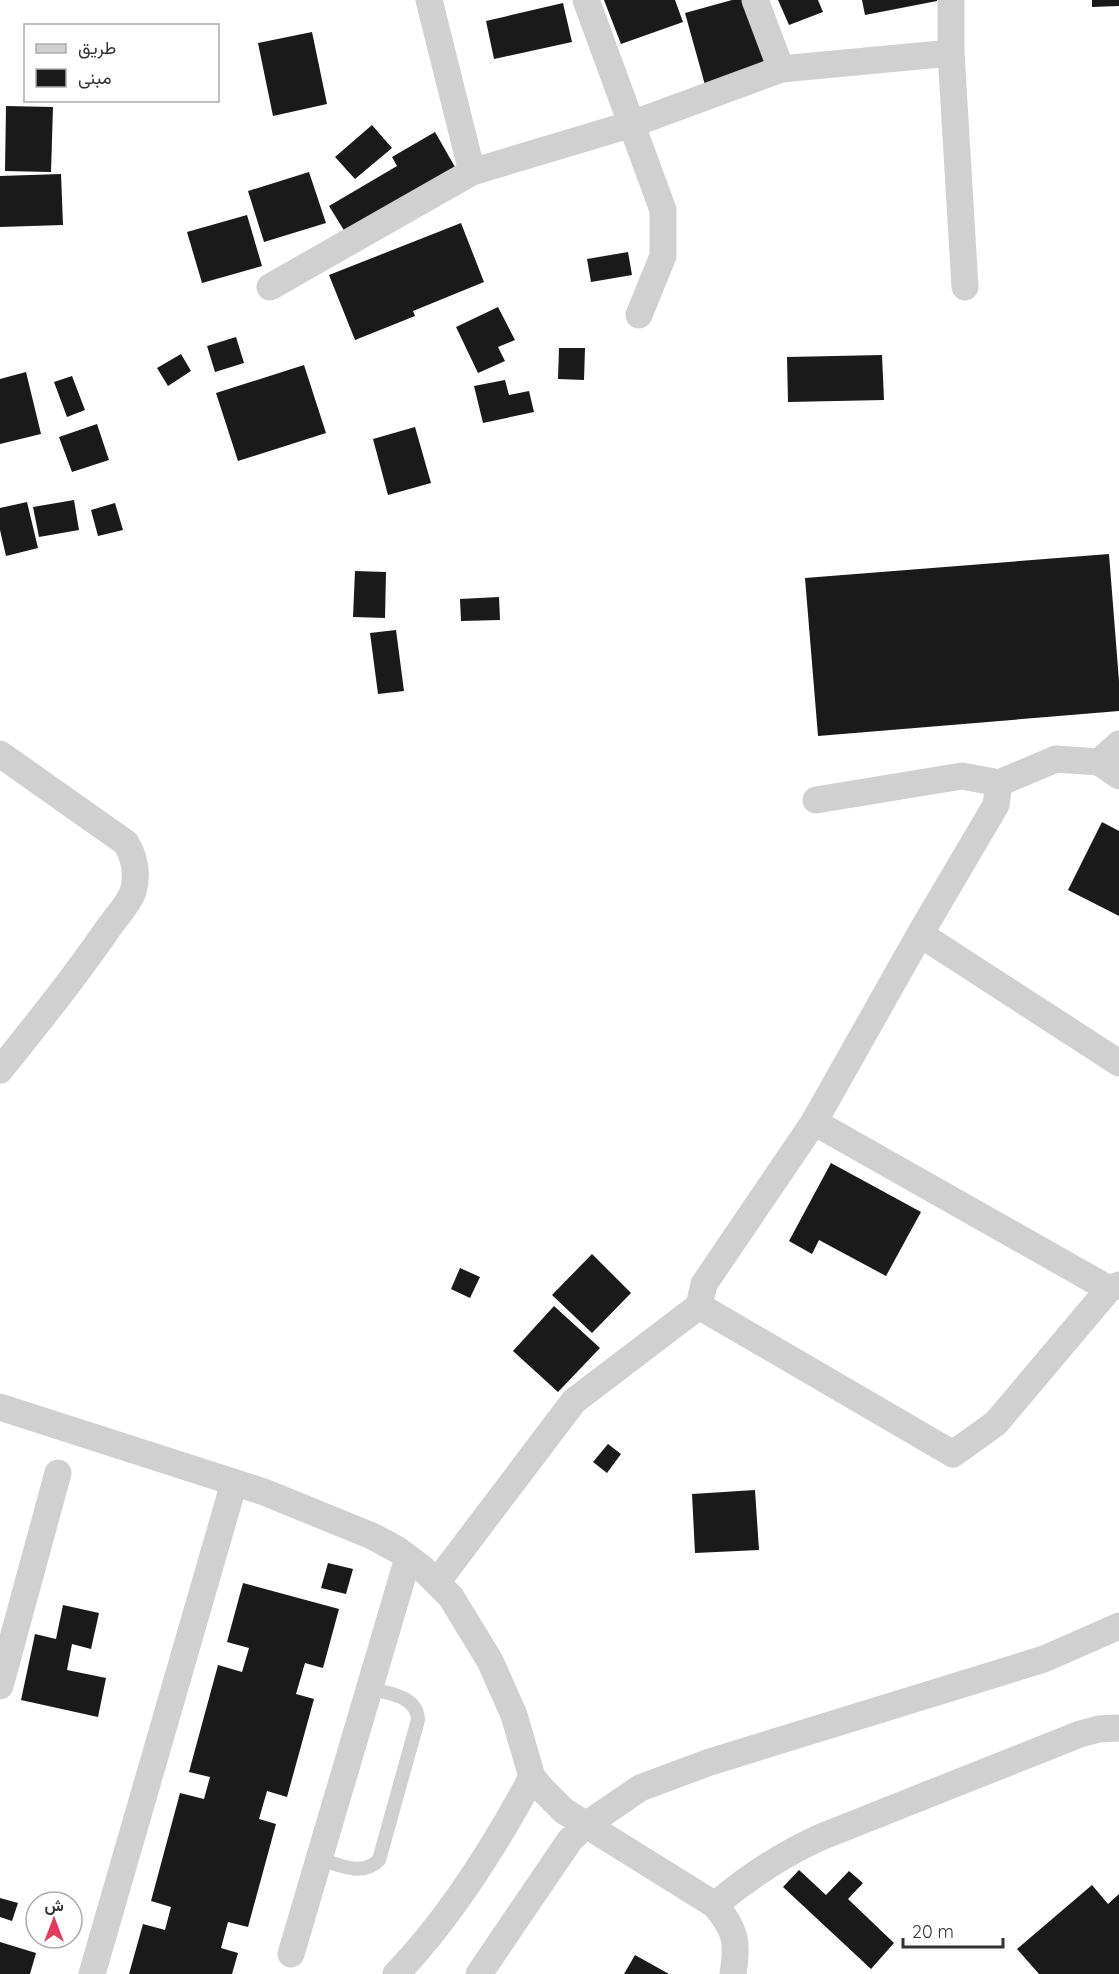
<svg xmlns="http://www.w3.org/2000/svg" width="1119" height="1974" viewBox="0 0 1119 1974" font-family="Quicksand,Vazirmatn,sans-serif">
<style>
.building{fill:#1a1a1a}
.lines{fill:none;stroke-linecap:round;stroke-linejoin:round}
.service{stroke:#d0d0d0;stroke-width:14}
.minor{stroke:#d0d0d0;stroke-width:27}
</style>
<rect width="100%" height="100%" fill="#fff"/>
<path class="building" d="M604,0h71l8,22 -62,22z
M732,0h17l19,68 -63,17 -20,-72z
M778,0h40l5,12 -34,13z
M862,0h75v1l-72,14z
M1092,0h27v6l-27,1z
M563,3l9,39 -78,17 -8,-38z
M312,32l15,72 -54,12 -15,-73z
M6,106l47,1 -2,65 -46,-1z
M372,125l20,23 -37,31 -20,-22z
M435,132l20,35 -110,65 -16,-26 68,-40 -5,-9z
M309,172l17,51 -62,19 -16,-51z
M61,174l2,51 -63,2v-51z
M247,215l15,51 -60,17 -15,-51z
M461,223l23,59 -71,29 2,5 -60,24 -26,-65z
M628,252l4,23 -41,7 -4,-23z
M498,307l17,33 -17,7 7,14 -27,12 -22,-46z
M236,337l8,26 -29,9 -8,-26z
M559,348h26l-1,32 -26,-1z
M181,354l10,17 -23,15 -11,-18z
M882,355l2,45 -96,2 -1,-45z
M304,365l22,68 -88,28 -22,-68z
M26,372l15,62 -41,10v-65z
M72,376l13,34 -18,7 -13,-35z
M505,380l4,15 20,-4 5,21 -51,11 -9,-37z
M97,424l12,36 -37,12 -13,-35z
M415,427l16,56 -43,12 -15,-56z
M74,500l5,30 -40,7 -6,-30z
M27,502l11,46 -32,8 -6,-26v-22z
M115,503l8,27 -25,6 -7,-26z
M1109,554l10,127v30l-301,25 -13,-158z
M355,571l31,1 -1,46 -32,-1z
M499,597l1,23 -39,1 -1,-22z
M396,630l8,61 -26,3 -8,-61z
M1102,822l17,9v85l-51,-26z
M831,1163l90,49 -35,64 -67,-36 -7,14 -23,-13z
M592,1254l39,39 -39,40 -40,-38z
M460,1268l20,9 -10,21 -19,-9z
M554,1306l46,42 -42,44 -45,-41z
M608,1444l13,10 -14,19 -14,-11z
M755,1490l4,60 -64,3 -3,-59z
M328,1563l25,6 -7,25 -25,-6z
M243,1583l96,26 -16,59 -18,-5 -9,31 18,5 -27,98 -20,-6 -8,28 17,5 -28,103 -20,-5 -7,26 17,5 -6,21h-103l14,-50 22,6 6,-23 -20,-6 29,-108 24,6 6,-22 -21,-5 29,-107 24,7 7,-24 -22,-6z
M63,1605l36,8 -8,36 -19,-5 -5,26 39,8 -8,39 -77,-17 14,-66 21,5z
M799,1870l27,25 23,-24 14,12 -15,16 46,44 -23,26 -88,-82z
M1092,1885l16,19 11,-10v80h-80l-22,-25z
M0,1898l18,5 -6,18 -12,-4z
M0,1942l36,11 -6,21h-30z
M635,1955l34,19h-45z"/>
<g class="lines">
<path class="service" d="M319,1859c21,6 43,18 60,1l39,-140c-1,-25 -29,-26 -49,-32"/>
<path class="minor" d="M429,0l43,172
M586,0l77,210v46l-24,59
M755,0l26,69
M951,0v53l14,234
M270,287l202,-115 160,-48 149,-55 170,-16
M0,754l126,89c9,15 12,31 7,49 -5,13 -18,26 -26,38 -33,48 -70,94 -107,140
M1099,762l20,-18
M816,800l146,-24 37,7 57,-24 43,3 20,14
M920,934l199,129
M814,1122l295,167
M699,1306l254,148 43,-31 113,-134 10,-4
M0,1407l264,85 108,44 26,14 24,18 29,29 39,64 24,54 18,62 10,12 22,22 151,94c21,25 23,37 18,69
M437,1582l137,-181 125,-95 5,-22 110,-162 106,-188 76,-129 3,-22
M0,1686l58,-213
M715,1905c33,-28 66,-50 106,-68l259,-103 19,-5 20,-1
M291,1954l117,-396
M92,1974l142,-491
M396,1974c55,-57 99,-128 136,-197
M479,1974l91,-134 16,-15 54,-37 70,-26 334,-103 75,-33"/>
</g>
<rect x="24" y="24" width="195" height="78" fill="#ffffff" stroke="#adadad" stroke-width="1.5"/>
<rect x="36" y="44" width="30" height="9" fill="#d0d0d0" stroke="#adadad" stroke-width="1.5"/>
<text x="78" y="54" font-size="18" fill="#333333">طريق</text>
<rect x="36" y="69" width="30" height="18" fill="#1a1a1a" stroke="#adadad" stroke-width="1.5"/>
<text x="78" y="84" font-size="18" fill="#333333">مبنى</text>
<g transform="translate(54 1920)"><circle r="28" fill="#ffffff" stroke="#adadad" stroke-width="1.5"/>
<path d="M0-4.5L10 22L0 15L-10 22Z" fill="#e43a5b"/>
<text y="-9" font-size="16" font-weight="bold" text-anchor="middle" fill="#333333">ش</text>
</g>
<path d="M903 1938v9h100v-9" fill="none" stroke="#333333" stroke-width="3"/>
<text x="912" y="1938" font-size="18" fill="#333333" stroke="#ffffff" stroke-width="4.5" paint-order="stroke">20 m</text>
</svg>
